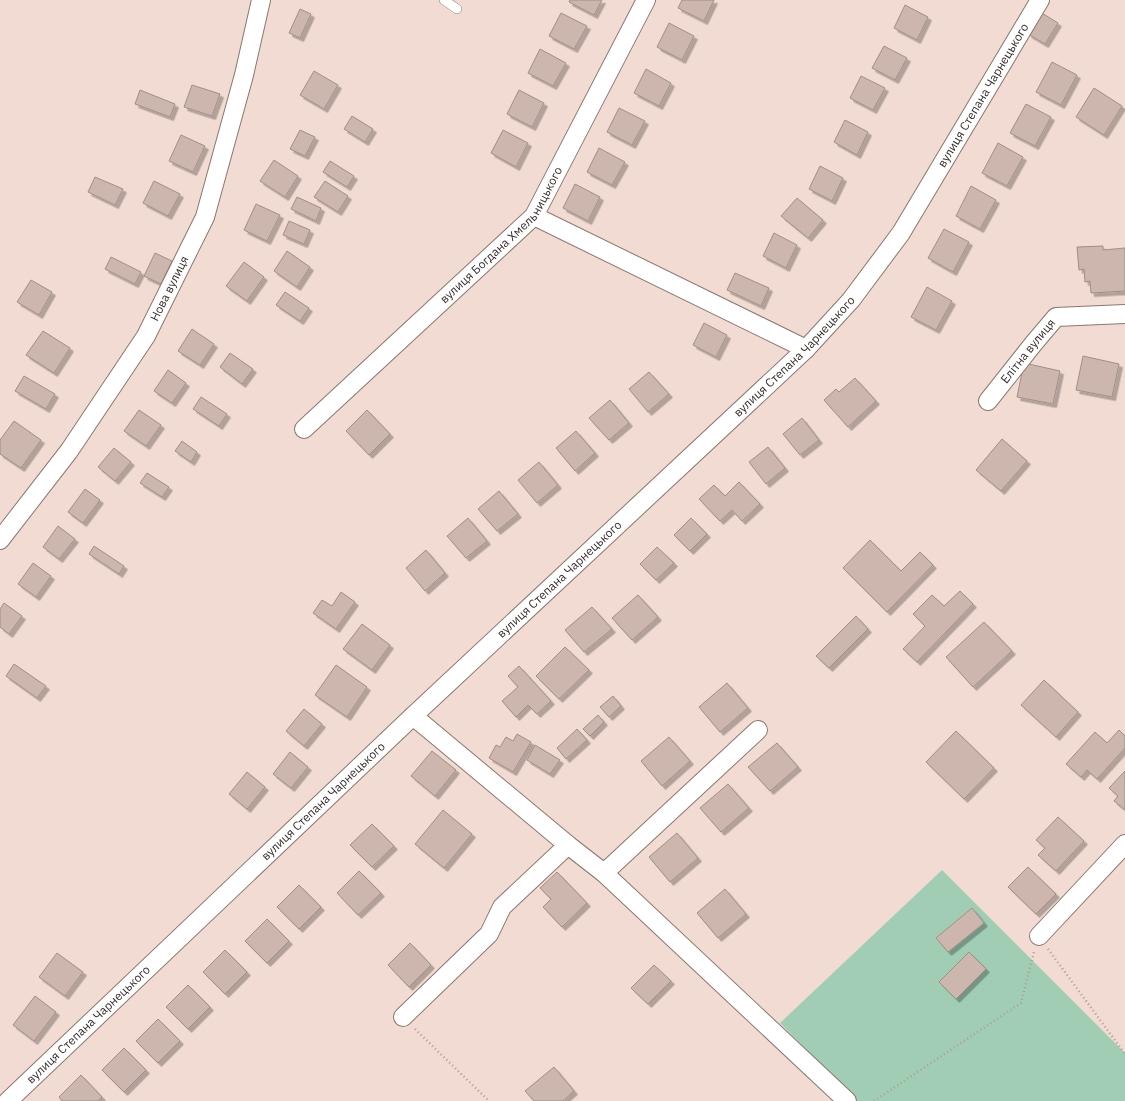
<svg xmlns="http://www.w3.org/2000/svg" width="1125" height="1101" viewBox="0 0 1125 1101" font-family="'IBM Plex Sans',sans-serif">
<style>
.green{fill:#a1cdb5}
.building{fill:#ccb6ae;stroke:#a28e86;filter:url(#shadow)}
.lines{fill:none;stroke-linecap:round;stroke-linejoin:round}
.service-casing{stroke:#8b776f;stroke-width:10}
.minor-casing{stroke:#8b776f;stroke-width:20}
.path{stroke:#ae9c96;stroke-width:2.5;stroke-dasharray:1 3;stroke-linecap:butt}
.service{stroke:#fff;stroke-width:9}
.minor{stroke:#fff;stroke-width:18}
.labels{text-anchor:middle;stroke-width:3.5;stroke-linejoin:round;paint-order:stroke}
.street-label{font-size:12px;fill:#362d2a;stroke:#fee8df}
</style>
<defs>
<filter id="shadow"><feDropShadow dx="3.5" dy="3.5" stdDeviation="0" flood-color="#0004"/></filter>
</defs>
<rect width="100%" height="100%" fill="#f1dbd2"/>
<path class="green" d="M942,870l183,183v48h-268l-77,-78z"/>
<path class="building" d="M570,0h32l-8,15 -25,-13z
M682,0h32l-10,21 -26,-13z
M905,5l23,12 -11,23 -23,-12z
M300,9l11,5 -11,24 -11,-5z
M561,13l26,13 -13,23 -25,-13z
M1042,13l16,10 -13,21 -17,-10z
M669,23l25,13 -12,24 -25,-13z
M884,46l23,12 -12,22 -23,-12z
M540,49l26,14 -13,23 -25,-13z
M1052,62l25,13 -16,30 -25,-13z
M646,69l25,14 -12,23 -25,-13z
M314,71l24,14 -14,24 -24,-14z
M861,76l24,12 -12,22 -23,-12z
M192,85l28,9 -8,22 -28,-9z
M1094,88l28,18 -18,29 -28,-18z
M140,90l35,14 -5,13 -35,-13z
M519,90l25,13 -12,24 -25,-13z
M1026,104l25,13 -16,29 -25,-13z
M619,108l26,13 -13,24 -25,-13z
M352,116l21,13 -8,13 -21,-13z
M845,120l23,12 -11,23 -23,-13z
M300,130l15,7 -10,19 -15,-7z
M503,130l25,13 -12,24 -25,-14z
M181,135l24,11 -12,26 -24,-11z
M998,143l25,14 -16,29 -25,-13z
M599,148l26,14 -13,23 -25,-13z
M274,160l24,16 -13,21 -25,-16z
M330,161l24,15 -7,11 -24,-15z
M820,166l23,12 -11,23 -23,-12z
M95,177l28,12 -8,16 -27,-13z
M154,181l26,13 -12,22 -25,-13z
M325,181l23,15 -10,16 -24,-15z
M575,184l25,13 -12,24 -25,-13z
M971,186l25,14 -16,29 -24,-13z
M297,197l24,11 -5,13 -25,-12z
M797,198l26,22 -15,18 -27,-22z
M256,204l24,11 -13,26 -23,-11z
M289,221l21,9 -6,14 -21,-9z
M944,229l25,13 -16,30 -25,-14z
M774,233l23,12 -11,23 -23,-12z
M1103,246v4l22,-2v43l-34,2 -1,-12 -5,1 -1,-13 -5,1 -2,-23z
M287,251l23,16 -13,20 -23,-16z
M155,253l17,8 -11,23 -17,-8z
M111,257l30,15 -6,12 -30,-15z
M244,262l20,15 -17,24 -21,-15z
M735,273l34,15 -8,18 -34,-16z
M31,280l21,12 -13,23 -22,-13z
M927,287l25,14 -16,29 -25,-13z
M285,292l24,16 -9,13 -24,-16z
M704,323l23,12 -11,22 -23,-12z
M192,329l22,15 -14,21 -22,-14z
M43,331l27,17 -16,25 -28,-18z
M230,353l23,16 -11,15 -22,-17z
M1083,356l36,8 -7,33 -36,-7z
M1024,363l36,8 -7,33 -36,-7z
M168,370l18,13 -14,20 -18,-12z
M649,372l20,22 -21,18 -19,-23z
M24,376l31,18 -9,15 -31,-18z
M855,378l21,23 -28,26 -24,-27 12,-11 3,3z
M201,397l26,17 -8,12 -26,-17z
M610,400l19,23 -20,17 -20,-22z
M139,410l22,15 -15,21 -22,-15z
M367,410l23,24 -21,21 -23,-24z
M802,418l17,22 -19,15 -17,-21z
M14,421l27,19 -20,28 -21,-14v-14z
M576,431l19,22 -20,18 -19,-23z
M1002,439l25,22 -26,30 -25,-21z
M182,441l15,11 -6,10 -16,-11z
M768,447l17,21 -19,16 -17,-22z
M114,448l17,14 -16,19 -17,-14z
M539,462l19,23 -21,18 -19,-23z
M147,473l22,14 -7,10 -22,-14z
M739,482l21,22 -18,17 -10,-11 -12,11 -21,-22 15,-14 11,11z
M85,489l15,11 -17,23 -15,-11z
M499,491l19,23 -21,17 -19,-22z
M468,518l19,23 -21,17 -19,-22z
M691,518l16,16 -17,17 -16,-16z
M58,526l17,13 -16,20 -16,-12z
M870,540l31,31 19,-19 13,13 -46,47 -44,-44z
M94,546l30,20 -5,8 -30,-20z
M657,547l17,16 -18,17 -16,-16z
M426,550l19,23 -20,18 -19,-23z
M33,563l18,13 -15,21 -18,-13z
M960,591l13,13 -56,58 -14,-13 22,-23 -12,-12 19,-19 12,11z
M341,592l14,10 -19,27 -23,-16 9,-13 10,6z
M638,595l20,22 -26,23 -20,-22z
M4,603l18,13 -13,18 -9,-7v-18z
M592,607l20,22 -28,23 -19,-22z
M856,616l12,13 -39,39 -13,-12z
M984,622l28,29 -39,36 -27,-30z
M362,624l28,21 -18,25 -29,-21z
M565,647l24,23 -30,29 -23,-23z
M14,664l32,22 -9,12 -31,-22z
M336,665l31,22 -20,30 -32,-22z
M519,666l32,35 -14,13 -9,-9 -12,12 -14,-16 16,-14 -10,-11z
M1044,680l34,32 -22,25 -35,-32z
M727,683l21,25 -28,24 -21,-25z
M613,696l8,10 -12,11 -9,-10z
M304,709l18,15 -18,22 -18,-15z
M598,715l6,7 -14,14 -7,-7z
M577,729l10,11 -21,19 -9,-11z
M1119,730l6,6v12l-28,31 -10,-9 -6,7 -15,-13 29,-32 12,11z
M956,731l38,37 -30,31 -38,-37z
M517,734l14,8 -18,30 -24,-14 7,-13 4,2 6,-10 7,4z
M669,737l21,24 -28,25 -21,-25z
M777,743l21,24 -28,24 -22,-24z
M535,745l25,15 -10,14 -23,-14z
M432,751l24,19 -21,26 -24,-20z
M290,752l18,15 -17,21 -18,-14z
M1125,771v39l-11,-9 4,-5 -9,-8z
M247,772l18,15 -18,22 -18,-15z
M728,784l21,24 -28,24 -21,-24z
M443,810l29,24 -28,34 -29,-24z
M1058,817l26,24 -28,30 -18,-16 7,-7 -9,-8z
M372,824l22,22 -22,21 -22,-22z
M677,833l21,25 -28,24 -21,-25z
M1028,867l28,27 -20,20 -28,-27z
M359,871l22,22 -23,22 -21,-22z
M557,872l30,31 -25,24 -19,-20 8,-8 -11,-11z
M299,885l22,22 -22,22 -22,-22z
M725,889l21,25 -28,24 -21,-25z
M972,908l12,15 -36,29 -12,-14z
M267,919l22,22 -22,22 -22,-22z
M410,943l21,22 -22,22 -21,-22z
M225,950l22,22 -22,22 -22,-22z
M969,952l17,17 -30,30 -17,-17z
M57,953l26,19 -18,24 -26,-19z
M654,965l17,16 -23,23 -17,-16z
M188,985l22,22 -22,22 -22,-22z
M35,996l21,16 -22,29 -21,-16z
M158,1019l22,22 -22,22 -22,-22z
M124,1048l22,22 -22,22 -22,-22z
M554,1067l20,24 -11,10h-29l-9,-10z
M81,1075l21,22 -4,4h-36l-3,-4z"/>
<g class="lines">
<g class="service-casing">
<path id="service" d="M444,0l13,9"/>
</g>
<g class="minor-casing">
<g id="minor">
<path d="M534,216l272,133"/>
<path id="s1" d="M988,401l46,-58 22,-26 69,-3"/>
<path id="s2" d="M304,429l230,-213 112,-216"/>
<path id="s3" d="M0,540l69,-89 77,-115 59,-119 39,-142 17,-75"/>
<path d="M413,716l155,129 36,28 243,228"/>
<path d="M604,873l154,-143"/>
<path d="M1039,936l86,-92"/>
<path d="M403,1017l86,-83 13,-27 66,-62"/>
<path id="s4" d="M8,1101l405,-385 393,-367 45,-49 50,-67 139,-233"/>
</g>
</g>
<path class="path" d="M1048,949l77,105
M415,1029l74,72
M874,1101l147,-98 13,-51"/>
<use href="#service" class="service"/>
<use href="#minor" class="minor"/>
</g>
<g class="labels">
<g class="street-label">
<text dy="4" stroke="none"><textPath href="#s4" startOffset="1407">вулиця Степана Чарнецького</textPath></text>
<text dy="4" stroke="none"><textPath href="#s2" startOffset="278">вулиця Богдана Хмельницького</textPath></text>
<text dy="4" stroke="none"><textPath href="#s3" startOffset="304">Нова вулиця</textPath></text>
<text dy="4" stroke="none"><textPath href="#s1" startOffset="64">Елітна вулиця</textPath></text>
<text dy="4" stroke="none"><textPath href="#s4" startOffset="1083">вулиця Степана Чарнецького</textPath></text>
<text dy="4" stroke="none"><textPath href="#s4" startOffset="759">вулиця Степана Чарнецького</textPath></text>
<text dy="4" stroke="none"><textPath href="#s4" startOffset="435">вулиця Степана Чарнецького</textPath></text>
<text dy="4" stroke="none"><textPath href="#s4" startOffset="111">вулиця Степана Чарнецького</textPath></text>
</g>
</g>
</svg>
